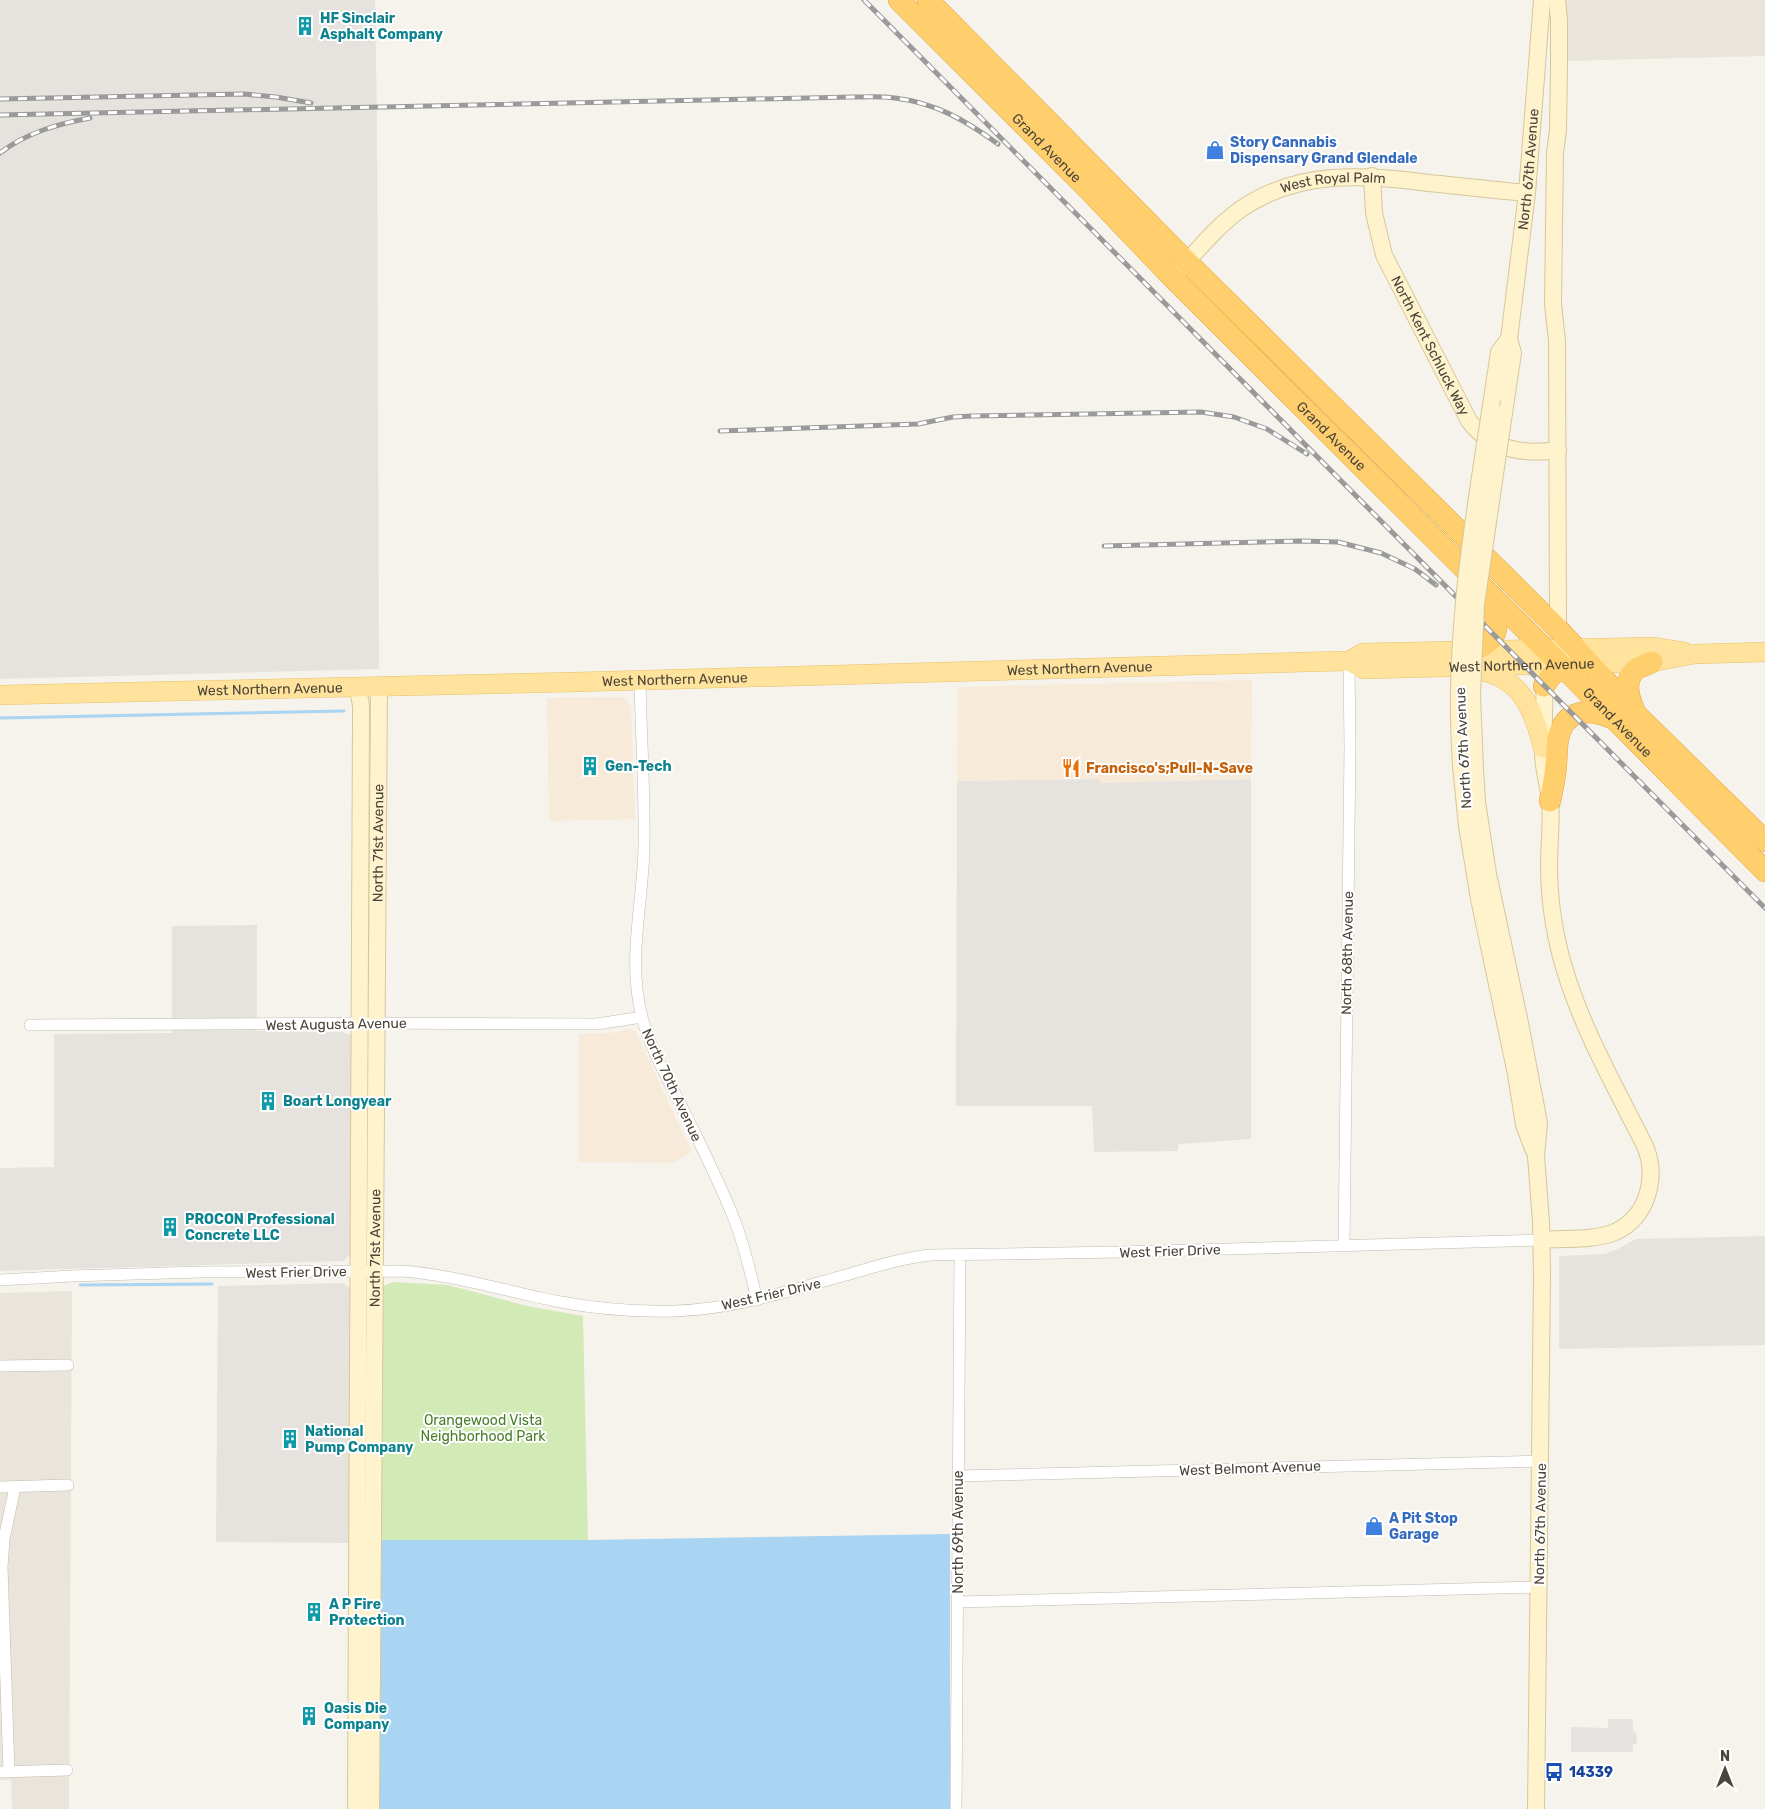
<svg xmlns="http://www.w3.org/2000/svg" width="1765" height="1809" viewBox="0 0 1765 1809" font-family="Rubik,sans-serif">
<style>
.residential{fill:#eae5da}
.commercial{fill:#f7ead8}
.industrial{fill:#e6e2dd}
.green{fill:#d2eab5}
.parking{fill:#e5e3e0}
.water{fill:#a9d4f2}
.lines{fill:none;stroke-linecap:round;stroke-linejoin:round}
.stream{stroke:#a9d4f2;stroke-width:3}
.street-casing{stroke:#c2bbae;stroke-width:12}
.secondary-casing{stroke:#d6c79b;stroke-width:18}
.primary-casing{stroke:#e6c16a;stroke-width:20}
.highway-casing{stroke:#e0a43c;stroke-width:22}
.street{stroke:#fff;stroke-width:11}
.secondary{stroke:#fff3cd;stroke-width:16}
.primary{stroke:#ffe39c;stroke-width:19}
.highway{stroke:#ffcf6e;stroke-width:21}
.rail-casing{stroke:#9a9a9a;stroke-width:5}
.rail{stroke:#fff;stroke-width:3;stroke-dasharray:9;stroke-linecap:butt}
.secondary-bridge-casing{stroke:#d6c79b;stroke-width:18;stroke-linecap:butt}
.secondary-bridge{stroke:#fff3cd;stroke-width:16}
.labels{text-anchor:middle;stroke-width:4;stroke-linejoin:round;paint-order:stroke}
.culture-label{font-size:14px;font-weight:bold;fill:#0d838f;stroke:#fff;text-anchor:start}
.shop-label{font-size:14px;font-weight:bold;fill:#366cbe;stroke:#fff;text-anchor:start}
.street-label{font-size:14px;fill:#4b4439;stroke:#fff}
.food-label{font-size:14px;font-weight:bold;fill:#c56008;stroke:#fff;text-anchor:start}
.park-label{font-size:14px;fill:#4a7f2a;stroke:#fff}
.transit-label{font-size:14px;font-weight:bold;fill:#164399;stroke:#fff;text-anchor:start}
</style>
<rect width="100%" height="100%" fill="#f6f3ec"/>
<path class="residential" d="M1563,0h202v56l-202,5z
M72,1291l-3,518h-57l-1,-29h-11v-487z"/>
<path class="commercial" d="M1252,680l-1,99 -152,4v-4l-142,2 1,-94z
M616,697h6l5,3 4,8 4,111 -86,2 -2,-123z
M629,1029l6,2 2,4 55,117 -19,11 -95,-1 1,-128 31,-1z"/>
<path class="industrial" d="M0,0h375l2,121 2,548 -379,10z
M1099,779l1,4 151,-4v360l-73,5v7l-84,1 -2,-46h-136l1,-325z
M257,925v106l84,1 10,3 2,5 -1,212 -8,9 -344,10v-103l54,-1v-133l118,-1v-107z
M1765,1236v109l-206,4v-93l46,-2 13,-5 18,-10z
M343,1283l8,6v254l-135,-1 2,-256z"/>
<path class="green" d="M393,1282l55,3 79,21 56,10 5,224h-209l2,-250 3,-4z"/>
<path class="parking" d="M1608,1719h25v12l3,1 1,12h-4v8h-62v-25l37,1z"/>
<path class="water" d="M950,1534v275h-572l1,-269h209z"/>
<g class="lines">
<path class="stream" d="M0,718l344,-7
M80,1285l132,-1"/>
<g class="street-casing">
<path id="street" d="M640,680c1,56 5,112 4,167 -1,57 -17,113 -2,170 9,35 29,67 45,100 17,35 35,70 49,107 9,25 15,50 21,76
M30,1025l329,-2 238,1 45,-7
M1344,1246l6,-499 -1,-86
M0,1280l72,-4 128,-4 201,-1c55,4 107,21 160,31 37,7 76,10 114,9 59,-2 114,-20 171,-36 28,-8 56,-17 85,-20l190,-3 421,-12
M0,1366l68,-1
M958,1476l583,-15
M0,1487l68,-2
M958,1602l582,-15
M0,1772l67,-2
M9,1772l-7,-205 2,-28 11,-52
M956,1809l4,-553"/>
</g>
<g class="secondary-casing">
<g id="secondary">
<path d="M1557,0l2,20v45l-1,65 -3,23 -2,151 4,37 1,288"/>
<path id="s1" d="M1372,176l2,37 10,42 85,166c22,29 54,34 89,29"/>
<path id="s2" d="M1179,270c20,-21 38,-44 62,-61 58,-40 123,-34 188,-26 32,3 65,7 98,10"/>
<path d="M1492,399l7,-47 10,-13"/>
<path id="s3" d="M1504,413l9,-60 -4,-14 18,-146 15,-193"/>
<path d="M1461,766l6,60 12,73 37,175 8,51 10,26"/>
<path d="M1475,769l2,33 11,72 32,149 19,100 -3,33 5,66 1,53 -6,534"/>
<path d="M1542,1240c23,-2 51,1 73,-8 33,-15 43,-55 30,-86 -27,-54 -58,-108 -77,-166 -12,-36 -19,-77 -19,-115 0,-22 3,-44 1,-65 -2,-15 -6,-29 -7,-45l2,-80"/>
<path d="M356,1809l5,-1088v-15l-3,-18"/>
<path id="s4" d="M371,1809l8,-1122"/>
</g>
</g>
<g class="primary-casing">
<g id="primary">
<path d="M1349,661l14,-8 289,-6 32,5"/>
<path d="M1480,671c42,7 54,40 63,77"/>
<path id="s5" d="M0,695l576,-13 768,-21h5l15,8 288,-7 43,-8 70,-2"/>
</g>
</g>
<g class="highway-casing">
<g id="highway">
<path id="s6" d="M899,0l188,188 85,89 389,388 204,206"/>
<path d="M928,0l259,262 371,367 78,85 129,127"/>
<path d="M1468,651c34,-7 34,-30 18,-55"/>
<path d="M1544,686c9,-16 17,-19 34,-15"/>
<path d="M1635,712c-6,-13 -13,-34 3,-44 4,-2 10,-4 14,-6"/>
<path d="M1550,801c2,-9 4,-18 5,-27 2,-11 1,-23 3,-35 6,-30 30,-31 54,-21"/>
</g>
</g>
<use href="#street" class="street"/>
<use href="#secondary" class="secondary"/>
<use href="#primary" class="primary"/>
<use href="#highway" class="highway"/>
<g class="rail-casing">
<path id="rail" d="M864,0l901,908
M0,99l244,-5 32,3 35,6
M0,115l852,-18c14,0 29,-1 43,1 41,5 70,22 103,46
M0,153c26,-20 57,-29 90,-35
M720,431l198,-7 35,-7 19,-1 229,-4 33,5 33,12 40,25
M1104,546l197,-5 37,1 43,11 34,16 21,16"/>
</g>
<use href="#rail" class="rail"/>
<g class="secondary-bridge-casing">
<path id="secondary-bridge" d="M1461,766c-9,-124 12,-245 31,-367
M1475,769l-3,-74 4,-91 28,-191"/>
</g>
<use href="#secondary-bridge" class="secondary-bridge"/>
</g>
<defs>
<g id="building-bare" transform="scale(1.5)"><path d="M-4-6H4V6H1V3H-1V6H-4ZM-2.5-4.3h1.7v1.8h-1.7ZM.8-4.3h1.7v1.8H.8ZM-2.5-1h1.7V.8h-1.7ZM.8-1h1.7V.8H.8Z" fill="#0f9aa8" stroke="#fff" stroke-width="2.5" paint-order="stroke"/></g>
<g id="shop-bare" transform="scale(1.5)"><path d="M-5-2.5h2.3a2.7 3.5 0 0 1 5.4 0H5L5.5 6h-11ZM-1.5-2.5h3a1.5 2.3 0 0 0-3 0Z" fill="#3f7fe0" stroke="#fff" stroke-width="2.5" paint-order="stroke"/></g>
<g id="restaurant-bare" transform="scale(1.5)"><path d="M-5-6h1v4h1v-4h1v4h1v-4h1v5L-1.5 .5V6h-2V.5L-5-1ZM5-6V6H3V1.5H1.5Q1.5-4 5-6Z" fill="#e8710a" stroke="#fff" stroke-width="2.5" paint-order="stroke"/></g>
<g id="bus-bare" transform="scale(1.5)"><path d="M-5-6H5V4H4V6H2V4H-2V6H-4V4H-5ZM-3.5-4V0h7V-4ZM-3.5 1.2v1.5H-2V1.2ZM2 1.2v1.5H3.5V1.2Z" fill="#1a4fb4" stroke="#fff" stroke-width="2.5" paint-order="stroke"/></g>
</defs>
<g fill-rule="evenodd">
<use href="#building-bare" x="305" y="26"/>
<use href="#shop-bare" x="1215" y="150"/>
<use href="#building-bare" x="590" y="766"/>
<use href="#restaurant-bare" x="1071" y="768"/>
<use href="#building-bare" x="268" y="1101"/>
<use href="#building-bare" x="170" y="1227"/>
<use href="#building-bare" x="290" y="1439"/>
<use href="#shop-bare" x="1374" y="1526"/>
<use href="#building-bare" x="314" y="1612"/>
<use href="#building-bare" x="309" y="1716"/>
<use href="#bus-bare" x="1554" y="1772"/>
</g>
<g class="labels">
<g class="culture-label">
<text x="320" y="23">HF Sinclair<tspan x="320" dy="16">Asphalt Company</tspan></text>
<text x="605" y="771">Gen-Tech</text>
<text x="283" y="1106">Boart Longyear</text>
<text x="185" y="1224">PROCON Professional<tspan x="185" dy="16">Concrete LLC</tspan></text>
<text x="305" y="1436">National<tspan x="305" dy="16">Pump Company</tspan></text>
<text x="329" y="1609">A P Fire<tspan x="329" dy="16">Protection</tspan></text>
<text x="324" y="1713">Oasis Die<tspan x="324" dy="16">Company</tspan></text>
</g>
<g class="shop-label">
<text x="1230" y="147">Story Cannabis<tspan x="1230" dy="16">Dispensary Grand Glendale</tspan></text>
<text x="1389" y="1523">A Pit Stop<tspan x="1389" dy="16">Garage</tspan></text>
</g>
<g class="street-label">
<text dy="5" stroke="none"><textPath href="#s6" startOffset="209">Grand Avenue</textPath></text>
<text dy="5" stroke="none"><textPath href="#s3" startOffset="246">North 67th Avenue</textPath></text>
<text dy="5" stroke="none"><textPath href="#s2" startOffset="185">West Royal Palm</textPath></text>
<text dy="5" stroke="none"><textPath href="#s1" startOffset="182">North Kent Schluck Way</textPath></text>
<text dy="5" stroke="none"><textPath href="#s6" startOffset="614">Grand Avenue</textPath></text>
<text dy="5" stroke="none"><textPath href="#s5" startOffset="1524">West Northern Avenue</textPath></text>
<text dy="5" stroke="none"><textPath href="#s5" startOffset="1080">West Northern Avenue</textPath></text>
<text dy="5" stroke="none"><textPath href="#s5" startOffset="675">West Northern Avenue</textPath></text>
<text dy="5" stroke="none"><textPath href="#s5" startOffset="270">West Northern Avenue</textPath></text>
<text dy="5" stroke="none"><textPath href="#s6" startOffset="1019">Grand Avenue</textPath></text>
<text transform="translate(1463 748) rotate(-93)" y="5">North 67th Avenue</text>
<text dy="5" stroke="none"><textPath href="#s4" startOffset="966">North 71st Avenue</textPath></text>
<text transform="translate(1347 953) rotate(-89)" y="5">North 68th Avenue</text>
<text transform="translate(336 1024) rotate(-1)" y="5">West Augusta Avenue</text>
<text transform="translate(672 1085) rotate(65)" y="5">North 70th Avenue</text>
<text dy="5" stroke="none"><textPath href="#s4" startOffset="561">North 71st Avenue</textPath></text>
<text transform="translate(1170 1251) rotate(-2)" y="5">West Frier Drive</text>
<text transform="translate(296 1272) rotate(-1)" y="5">West Frier Drive</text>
<text transform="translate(771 1294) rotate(-13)" y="5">West Frier Drive</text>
<text transform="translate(1250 1468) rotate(-2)" y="5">West Belmont Avenue</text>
<text transform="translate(1540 1524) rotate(-89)" y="5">North 67th Avenue</text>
<text transform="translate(958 1532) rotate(-90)" y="5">North 69th Avenue</text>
</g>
<g class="food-label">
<text x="1086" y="773">Francisco's;Pull-N-Save</text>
</g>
<g class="park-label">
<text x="483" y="1425">Orangewood Vista<tspan x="483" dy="16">Neighborhood Park</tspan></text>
</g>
<g class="transit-label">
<text x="1569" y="1777">14339</text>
</g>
</g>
<g transform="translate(1725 1769)" stroke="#ffffff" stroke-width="4" paint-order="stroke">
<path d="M0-4L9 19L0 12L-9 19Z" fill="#4b4439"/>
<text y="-8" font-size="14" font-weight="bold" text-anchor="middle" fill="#4b4439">N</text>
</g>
</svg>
